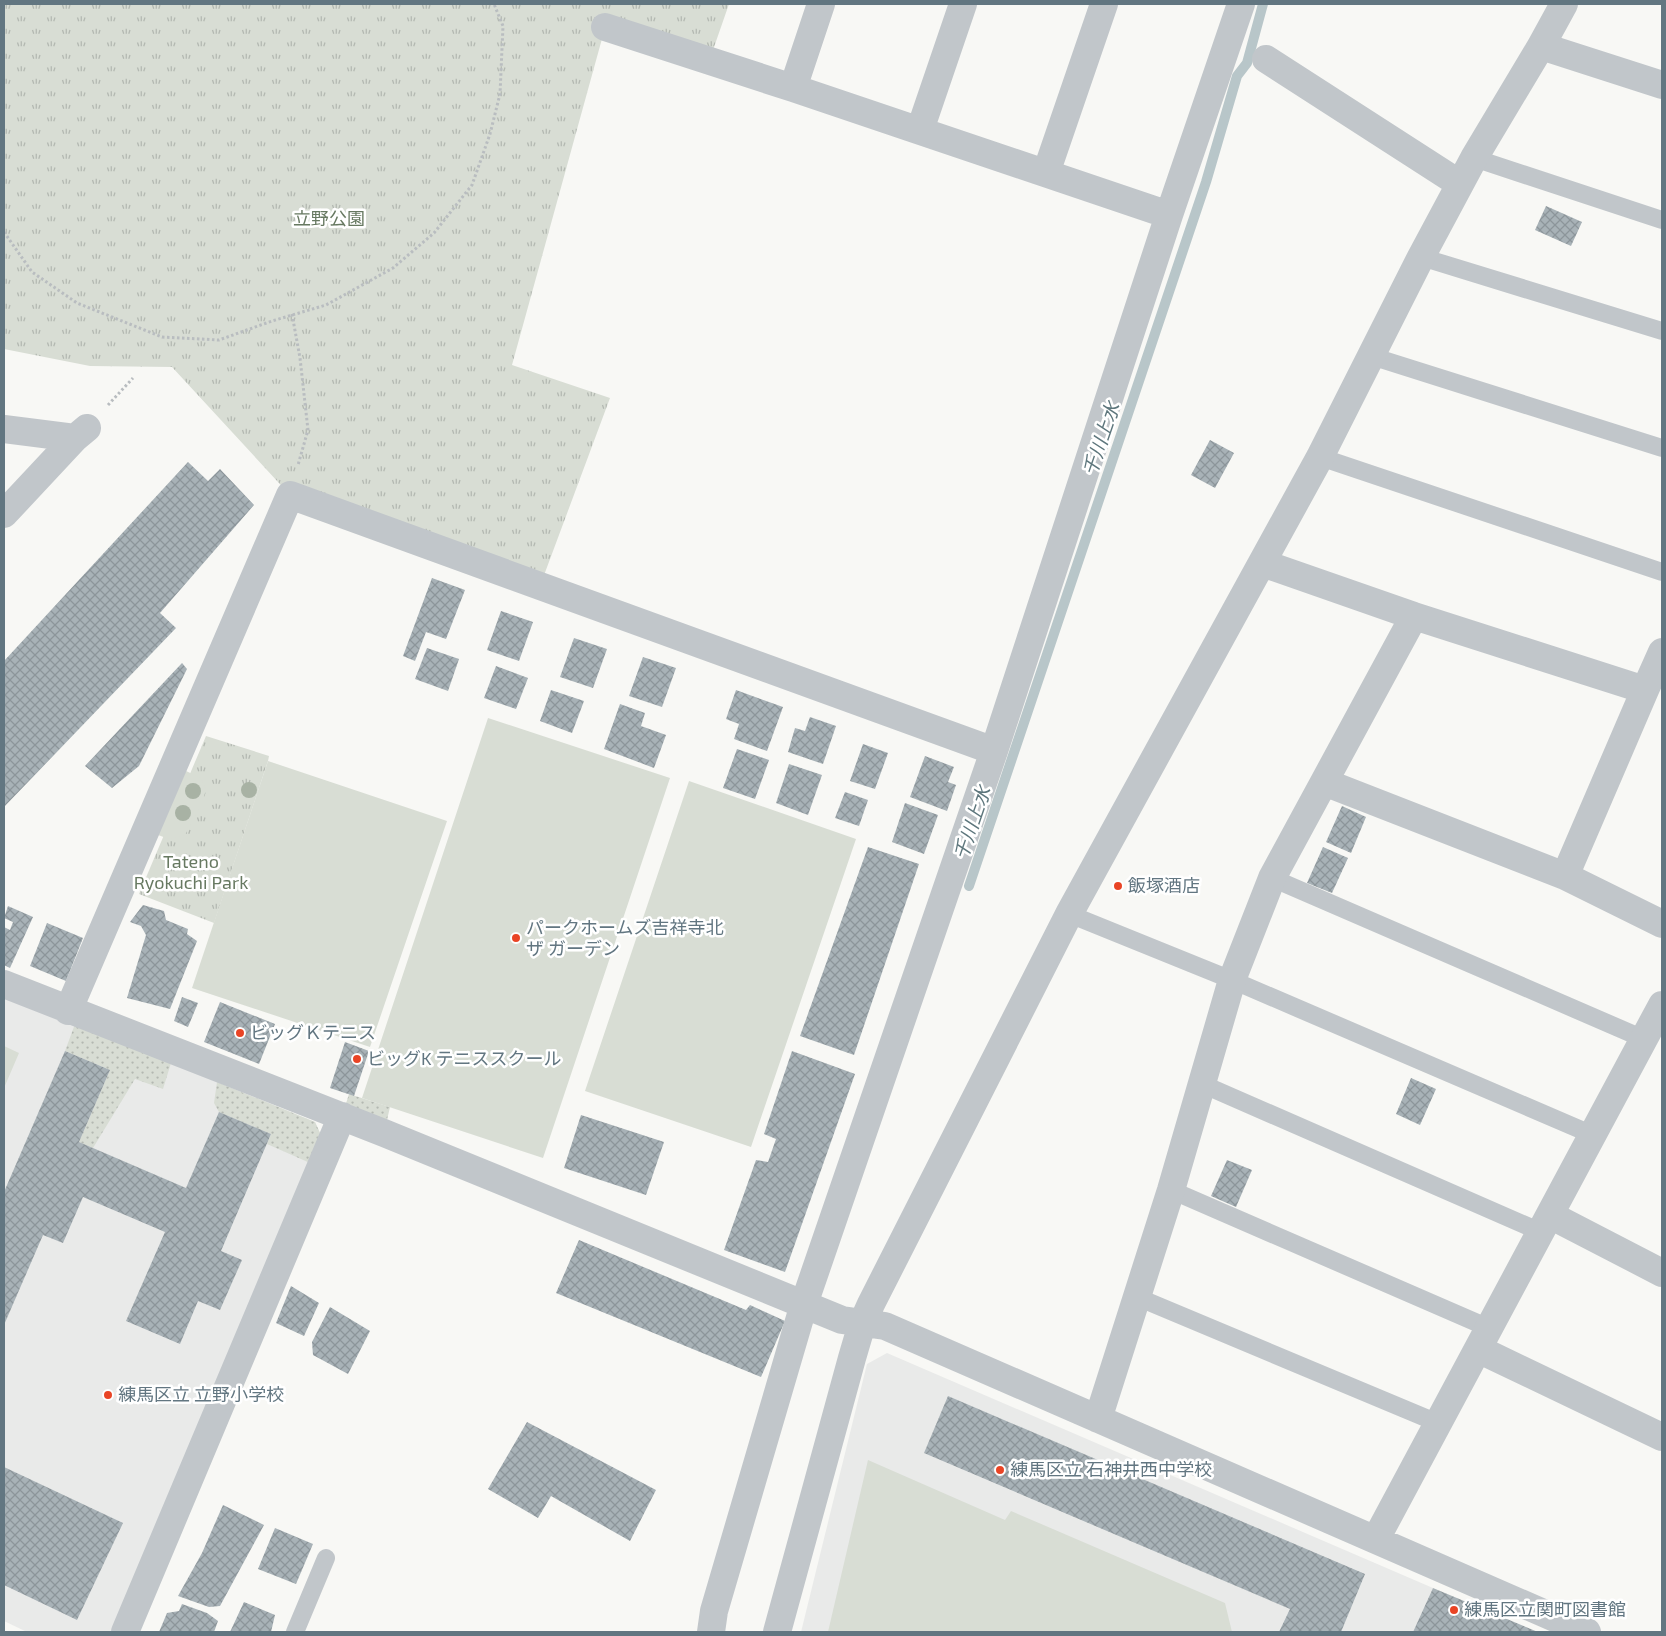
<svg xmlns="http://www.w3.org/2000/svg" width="1666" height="1636" viewBox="0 0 1666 1636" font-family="'Exo 2','Noto Sans JP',sans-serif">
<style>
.built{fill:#e9eae9}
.grass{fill:url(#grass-dots)}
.park{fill:url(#park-tufts)}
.garden{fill:#d8ddd4}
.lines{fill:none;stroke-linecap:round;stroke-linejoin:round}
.stream{stroke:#b8c6c9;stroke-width:10}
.building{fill:url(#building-cross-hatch)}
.path{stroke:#b9bdc0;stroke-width:3;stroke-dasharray:2.5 2.5;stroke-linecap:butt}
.lane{stroke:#c1c6ca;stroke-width:18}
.street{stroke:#c1c6ca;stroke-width:28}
.tree{fill:#a8b2a4}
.poi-dot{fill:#e94425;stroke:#fff;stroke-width:2}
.labels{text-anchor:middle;stroke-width:5;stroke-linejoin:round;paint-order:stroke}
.park-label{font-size:18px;fill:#677961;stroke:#fff}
.poi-label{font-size:18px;fill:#627681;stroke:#fff;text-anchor:start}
.water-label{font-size:19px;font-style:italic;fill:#5d767c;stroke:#fff}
</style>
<defs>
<pattern id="grass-dots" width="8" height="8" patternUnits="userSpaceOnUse" patternTransform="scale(1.25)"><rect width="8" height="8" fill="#d8ddd4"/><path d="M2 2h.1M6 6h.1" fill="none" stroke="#b3b8b1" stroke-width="1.8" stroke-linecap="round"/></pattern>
<pattern id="park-tufts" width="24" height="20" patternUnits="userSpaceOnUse" patternTransform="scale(1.25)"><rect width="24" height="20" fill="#d8ddd4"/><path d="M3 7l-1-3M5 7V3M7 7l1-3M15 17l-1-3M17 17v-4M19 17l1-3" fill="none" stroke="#b3b8b1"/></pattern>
<pattern id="building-cross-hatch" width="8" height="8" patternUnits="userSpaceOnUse" patternTransform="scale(1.25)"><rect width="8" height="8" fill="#a8b2b7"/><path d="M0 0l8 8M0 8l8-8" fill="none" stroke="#8c959a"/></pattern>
</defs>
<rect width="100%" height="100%" fill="#f8f8f5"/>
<path class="built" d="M4,995l311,127 6,13 -209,497h-85l-23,-11z
M887,1353l546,235 -20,44h-612l66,-268z"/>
<path class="grass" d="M75,1024l96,39 -8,26 -28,-10 -42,69 -14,-6 31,-72 -45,-19z
M217,1082l98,40 6,13 -11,28 -43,-19 4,-10 -52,-22 -5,-9z
M349,1094l41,13 -6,26 -42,-17z"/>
<path class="park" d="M4,4h725l-16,46 -105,-33 -96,348 98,33 -70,188 -250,-91 -118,-128 -82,-1 -86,-17z
M206,736l63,20 -1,5 -54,162 -75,-29z"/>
<path class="garden" d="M488,718l182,60 -127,380 -181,-60z
M268,761l179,60 -77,226 -178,-59z
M186,771l15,7 5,12 -5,15 -16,30 -16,4 -11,-4z
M689,781l167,58 -105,308 -166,-56z
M4,1046l15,7 -15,35z
M868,1460l137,60 6,-9 214,92 7,29h-404z"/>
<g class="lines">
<path class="stream" d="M969,886l237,-704 31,-106 10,-13 16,-59"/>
</g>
<path class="building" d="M1546,206l36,16 -11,24 -36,-16z
M1210,440l24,13 -19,35 -24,-13z
M188,462l20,19 12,-12 34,36 -94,108 16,15 -172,179v-146z
M432,578l33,12 -19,49 -20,-7 -11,29 -12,-5z
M501,611l32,11 -14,39 -32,-11z
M574,638l33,11 -14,39 -33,-11z
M427,648l32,11 -11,32 -33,-12z
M643,657l33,11 -14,39 -33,-11z
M182,663l5,6 -48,97 -27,22 -27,-22z
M496,666l32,12 -12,31 -32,-11z
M551,690l33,11 -12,32 -32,-12z
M736,690l47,17 -16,44 -33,-12 5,-15 -13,-5z
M620,704l25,9 -4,13 25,9 -12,33 -50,-19z
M810,717l26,9 -13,38 -35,-12 7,-24 10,3z
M863,744l25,9 -13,36 -25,-8z
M737,749l32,11 -14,39 -32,-11z
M925,756l29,11 -6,15 8,3 -9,26 -37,-14z
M789,764l33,11 -14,40 -32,-12z
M845,792l23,8 -9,26 -24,-8z
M905,803l33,12 -14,39 -32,-12z
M1342,806l24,11 -15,36 -25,-11z
M868,847l51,17 -65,191 -54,-19z
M1323,847l25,11 -16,35 -25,-10z
M143,905l21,6 2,9 22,9 -1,5 10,7 -27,68 -43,-11 19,-63 -5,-9 -11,-4z
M8,906l25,11 -23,51 -6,-3v-38l6,3 3,-8 -9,-4z
M47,923l36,15 -17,43 -36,-15z
M182,997l16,6 -10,24 -14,-6z
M220,1002l55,22 -16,40 -55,-22z
M345,1042l24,9 -15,45 -24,-8z
M65,1051l45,19 -31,72 107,46 33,-76 52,22 -50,117 21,9 -22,50 -22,-9 -18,43 -54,-23 39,-89 -82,-35 -20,46 -20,-8 -39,90v-133z
M792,1051l63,23 -70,198 -61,-22 32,-90 12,2 8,-23 -12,-5z
M1411,1078l25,11 -16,36 -24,-11z
M581,1115l83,27 -18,53 -82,-27z
M1227,1160l25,10 -16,37 -25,-11z
M579,1240l167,70 4,-5 35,16 -24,56 -205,-84z
M291,1286l28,17 -15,33 -28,-13z
M330,1307l40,24 -22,43 -35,-19 -1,-13z
M948,1396l417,178 -24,58h-62l11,-23 -366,-156z
M527,1422l129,68 -26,51 -79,-45 -13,22 -50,-29z
M4,1467l119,56 -46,97 -73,-35z
M223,1505l41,20 -44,81 -11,1 -31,-11 24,-43z
M275,1528l38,16 -17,40 -38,-15z
M1433,1588l105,44h-125z
M244,1602l31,13 -4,17h-41z
M182,1604l25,9 11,8 -4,11h-55l8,-19 12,-2z"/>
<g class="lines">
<path class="path" d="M4,232l28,40 45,31 85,34 57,3 53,-19 54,-16 67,-37 41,-35 38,-48 18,-51 10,-40 3,-68 -9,-22
M292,314l8,44 8,72 -10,35
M108,405l25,-27"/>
<path class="lane" d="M1474,158l188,62
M1421,257l241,74
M1371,356l291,92
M1320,457l342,115
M1272,878l372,161
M1069,914l163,66 361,155
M1202,1084l339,148
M1171,1190l318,138
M1137,1297l301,126
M295,1632l31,-74"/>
<path class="street" d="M605,27l188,61 376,127
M1541,46l121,39
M1266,59l194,125
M793,88l28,-84
M920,130l43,-126
M1046,173l58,-169
M4,429l71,9
M4,514l71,-76 12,-10
M1262,563l152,53 231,74
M1324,782l241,94 97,48
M1565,876l80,-186 17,-38
M4,984l380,149 458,187 43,6 702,306
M68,1011l222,-516 704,256
M1550,1215l112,58
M1478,1349l184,88
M1098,1419l73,-229 61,-210 40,-102 142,-262
M1376,1539l286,-534
M125,1632l217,-516
M711,1632l3,-21 90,-307 190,-553 175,-536 72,-211
M777,1632l75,-274 10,-34 9,-20 198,-390 251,-457 101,-200 53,-99 67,-112 23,-42"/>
</g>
<g class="tree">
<circle cx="249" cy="790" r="8"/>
<circle cx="193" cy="791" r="8"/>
<circle cx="183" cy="813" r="8"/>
</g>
<g class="poi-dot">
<circle cx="1118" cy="886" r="5"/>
<circle cx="516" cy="938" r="5"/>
<circle cx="240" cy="1033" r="5"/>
<circle cx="357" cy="1059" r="5"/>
<circle cx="108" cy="1395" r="5"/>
<circle cx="1000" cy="1470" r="5"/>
<circle cx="1454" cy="1610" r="5"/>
</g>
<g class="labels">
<g class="park-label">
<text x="329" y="225">立野公園</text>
<text x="191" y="868">Tateno<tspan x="191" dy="21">Ryokuchi Park</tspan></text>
</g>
<g class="poi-label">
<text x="1128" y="892">飯塚酒店</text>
<text x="526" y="934">パークホームズ吉祥寺北<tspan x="526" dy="21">ザ ガーデン</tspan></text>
<text x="250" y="1039">ビッグＫテニス</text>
<text x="367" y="1065">ビッグK テニススクール</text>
<text x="118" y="1401">練馬区立 立野小学校</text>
<text x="1010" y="1476">練馬区立 石神井西中学校</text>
<text x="1464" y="1616">練馬区立関町図書館</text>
</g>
<g class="water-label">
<text transform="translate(1101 439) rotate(-71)" y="7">千川上水</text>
<text transform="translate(972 823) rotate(-71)" y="7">千川上水</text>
</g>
</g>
<rect width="1666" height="1636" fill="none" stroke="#627681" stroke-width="10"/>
</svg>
